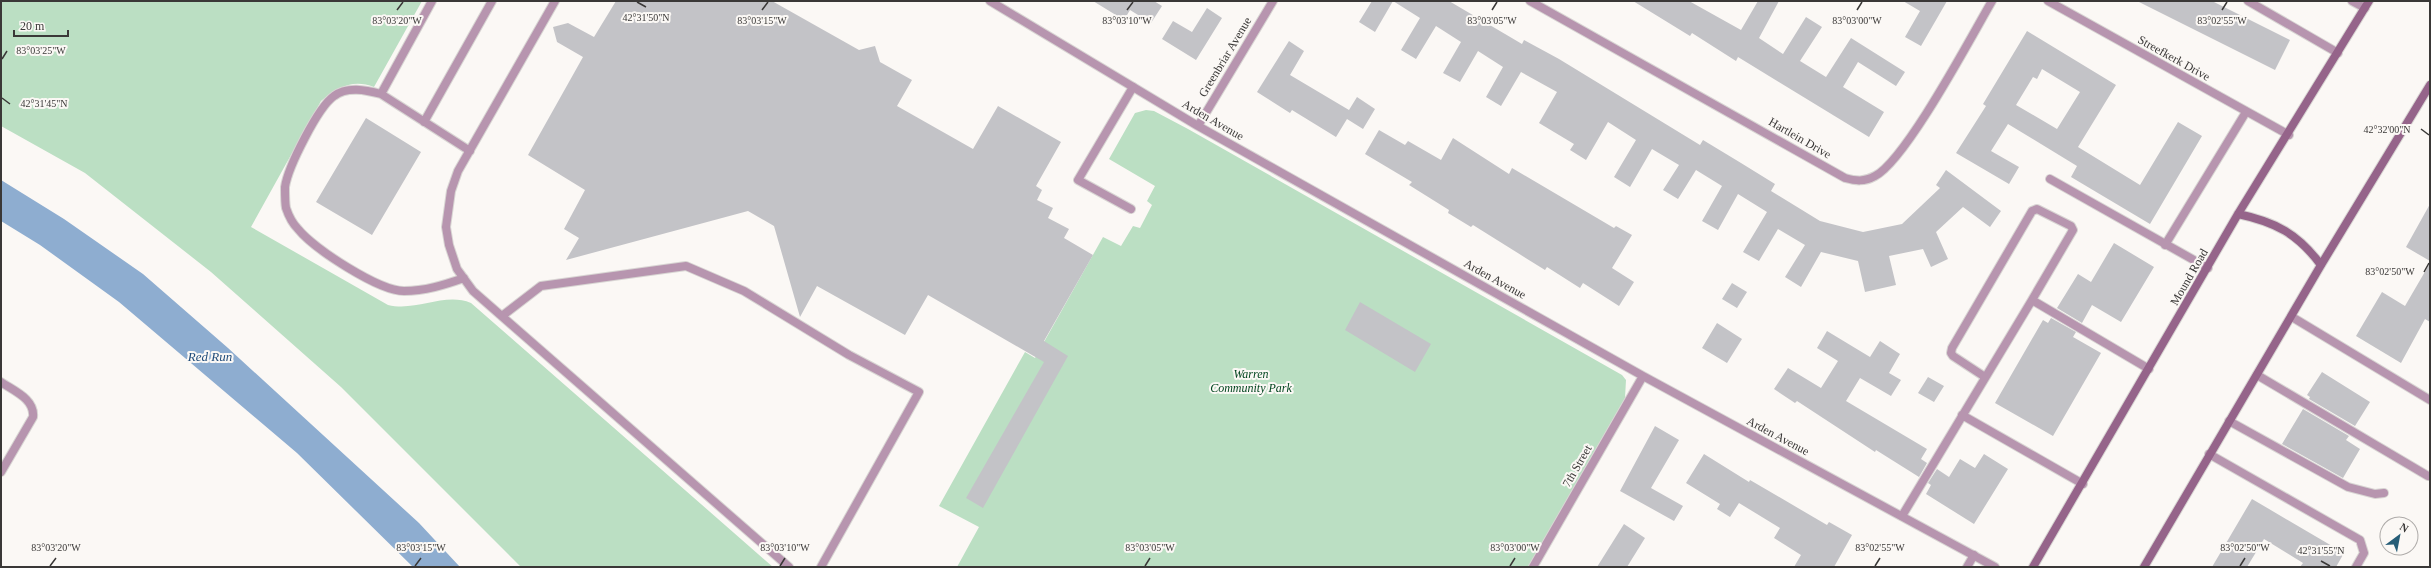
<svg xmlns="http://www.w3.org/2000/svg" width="2431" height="568" viewBox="0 0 2431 568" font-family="'Times New Roman',serif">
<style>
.green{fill:#bbdfc3}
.water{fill:#8eadd0}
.building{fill:#c3c3c7;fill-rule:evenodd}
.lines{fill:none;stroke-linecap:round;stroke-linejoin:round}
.lane-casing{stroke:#d8d5d3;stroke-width:10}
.street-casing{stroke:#d8d5d3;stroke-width:10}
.secondary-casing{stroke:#d8d5d3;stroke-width:10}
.lane{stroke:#b795af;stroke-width:8}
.street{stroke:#b795af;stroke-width:8}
.secondary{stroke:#95648a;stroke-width:8}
.ticks{fill:none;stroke:#3a3837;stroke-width:1.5}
.labels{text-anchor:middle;stroke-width:4;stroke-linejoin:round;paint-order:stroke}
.street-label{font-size:12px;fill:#3a3837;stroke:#fbf8f5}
.park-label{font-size:12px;font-style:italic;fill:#00451e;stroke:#fbf8f5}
.water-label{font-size:13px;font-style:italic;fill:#224d7b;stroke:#fbf8f5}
.ticks-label{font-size:10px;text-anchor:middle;fill:#3a3837;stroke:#fbf8f5;stroke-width:4;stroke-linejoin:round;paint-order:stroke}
</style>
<rect width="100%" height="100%" fill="#fbf8f5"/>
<path class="green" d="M1,1h421l-48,86c-21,-8 -36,0 -53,14l-70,126 137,78c29,7 56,-13 83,-2l302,264h-252l-180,-180 -130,-115 -126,-99 -84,-47z
M1146,110l8,1 34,18 434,246 4,5 -1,18 -97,169h-571l22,-40 -40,-21 86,-154 10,6 68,-121 18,9 12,-20 7,2 12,-23 -5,-4 8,-15 -46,-27 26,-46z"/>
<path class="water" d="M1,180l63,39 79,55 85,74 191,175 41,44h-47l-116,-114 -178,-151 -79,-57 -39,-24z"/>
<path class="building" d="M616,1h156l87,49 16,-4 5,16 32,18 -15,26 76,43 25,-43 63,36 -25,44 6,4 -5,10 16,8 -5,10 21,11 -5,9 29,17 -49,86 24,15 -85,152 -17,-10 78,-136 -116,-67 -23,40 -88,-49 -17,31 -26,-91 -26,-15 -182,49 13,-22 -15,-9 21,-39 -57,-35 55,-98 -26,-15 -4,-15 15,-4 26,14z
M1093,1h61l8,5 -11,17 -21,-13 -6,10z
M1372,1h77l73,43 2,-4 35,19 141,86 3,-5 38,23 34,21 -4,7 49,30 43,11 39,-8 38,-36 -4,-3 10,-15 55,41 -11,16 -27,-20 -27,25 12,27 -17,8 -8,-18 -34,7 7,29 -31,7 -7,-31 -37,-9 -20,35 -16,-10 20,-32 -27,-16 -19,32 -16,-9 24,-40 -29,-18 -20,36 -16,-9 20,-35 -26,-16 -18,29 -15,-9 16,-25 -27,-16 -22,38 -16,-10 22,-37 -28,-18 -22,38 -16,-10 4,-6 -35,-21 18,-31 -36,-20 -20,34 -15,-9 17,-30 -25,-16 -18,31 -17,-9 18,-31 -25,-16 -20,33 -15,-9 19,-32 -27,-17 -18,31 -16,-10z
M1633,1h56l52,29 17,-29h21l-20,37 24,16 23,-37 16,10 -22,34 26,16 25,-39 54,34 -9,14 -38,-24 -15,25 41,25 -15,25 -131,-80 -2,4 -44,-28 -2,3z
M1903,1h44l-26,45 -16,-9 15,-26z
M2137,1h75l78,39 -15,30z
M1207,8l15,10 -26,42 -34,-21 11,-18 19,11z
M2027,31l89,54 -38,62 62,38 38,-63 24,14 -52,88 -79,-47 6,-11 -69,-42 -17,27 28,16 -10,17 -53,-31 30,-47 -3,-2zM2042,69l38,23 -23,37 -41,-24 17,-28 4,2z
M1289,41l15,10 -14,24 59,35 8,-13 18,12 -12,20 -16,-10 -11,18 -44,-27 -2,3 -33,-21z
M366,118l55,34 -49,83 -56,-33z
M1379,130l26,15 3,-4 33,19 12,-22 56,36 3,-6 102,60 2,-2 16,9 -20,33 22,14 -15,24 -36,-23 -3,5 -33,-21 -2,3 -72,-45 -2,2 -23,-14 1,-3 -40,-25 3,-3 -47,-28z
M2430,204v57l-24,-14z
M2114,243l40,24 -33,55 -29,-17 -10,18 -25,-15 21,-34 13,8z
M2430,263v59l-5,-3 -24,44 -45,-27 26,-44 23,14z
M1732,283l15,9 -10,16 -15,-9z
M1360,302l71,42 -16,28 -70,-42z
M2051,318l25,14 -3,5 28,16 -48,83 -58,-33 48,-83 5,3z
M1717,323l25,16 -15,24 -25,-15z
M1827,331l43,26 10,-16 20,13 -11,19 12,7 -10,16 -31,-18 -14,23 81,48 -6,10 6,4 -8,14 -43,-27 -1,2 -78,-51 -2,2 -21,-14 14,-21 33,20 17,-27 -21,-13z
M2322,372l48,30 -15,24 -46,-27 1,-2 -3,-2z
M1928,377l16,9 -10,16 -16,-9z
M2303,409l46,27 -3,4 14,9 -17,29 -61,-34z
M1655,426l24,14 -28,48 32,18 -9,15 -54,-30z
M1704,454l45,28 1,-2 77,45 2,-3 23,13 -18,32h-40l7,-12 -27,-17 6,-10 -41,-25 -9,14 -13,-8 3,-5 -34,-21z
M1984,454l24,15 -34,55 -48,-30 5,-9 -3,-2 9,-14 12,8 11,-18 15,9z
M2252,499l92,54 -8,14h-36l3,-4 -39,-24 -17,28h-35z
M1624,524l21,14 -18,29h-30z"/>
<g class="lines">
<g class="lane-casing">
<path id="lane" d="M432,1l-51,93 89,57
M555,1l-97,170 -7,20 -5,36 3,18 8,24 16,22 316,276
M2248,1l90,52
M2352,1l13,7
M381,94c-15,-4 -34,-8 -47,2 -16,11 -46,71 -49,91 0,5 0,16 1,21 2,6 7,16 12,21 16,20 81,62 106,62 21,0 40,-6 60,-13
M424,122l68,-121
M2050,179l158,89
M1131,209l-53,-29 55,-93
M2165,245l81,-133
M502,316l39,-30 145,-20 58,25 105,64 70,37 -98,175
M2292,317l138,83
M2257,375l171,101
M1985,377l-32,-21 -2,-3 1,-5 80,-137 5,-2 34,17 2,4 -41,70
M1,382c13,9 34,17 32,35l-32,55
M1962,415l121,69
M2229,421l119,66 27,7 9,-1
M2209,454l151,86 4,13 -8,14
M1902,516l130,-216 117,69
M1967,567l7,-12"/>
</g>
<g class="street-casing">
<path id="street" d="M990,1l208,125 445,250 352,191
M1530,1l315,177c11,3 19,4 30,-2 31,-16 96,-139 117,-175
M2048,1l241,134
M1198,126l75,-125
M1533,567l110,-191"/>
</g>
<g class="secondary-casing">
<path id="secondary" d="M2238,214c38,8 60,20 83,51
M2033,567l205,-353 131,-213
M2144,567l177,-302 109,-180"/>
</g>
<use href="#lane" class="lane"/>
<use href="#street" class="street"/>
<use href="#secondary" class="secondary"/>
</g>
<path class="ticks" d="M637,2l9,5M397,10l6,-8M762,10l6,-8M1127,10l6,-8M1492,10l5,-8M1857,10l5,-8M2222,10l5,-8M2,59l5,-8M2,98l8,6M2421,129l8,6M2424,272l5,-9M2321,561l9,5M50,566l6,-8M415,566l6,-8M780,566l5,-8M1145,566l5,-8M1510,566l5,-8M1875,566l5,-8M2240,566l5,-8"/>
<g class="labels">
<g class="street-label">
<text transform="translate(1225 57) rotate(-59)" y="4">Greenbriar Avenue</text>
<text transform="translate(2174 58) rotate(29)" y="4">Streefkerk Drive</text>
<text transform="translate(1213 120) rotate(30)" y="4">Arden Avenue</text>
<text transform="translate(1800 138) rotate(30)" y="4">Hartlein Drive</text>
<text transform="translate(2189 277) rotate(-60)" y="4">Mound Road</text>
<text transform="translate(1495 279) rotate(29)" y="4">Arden Avenue</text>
<text transform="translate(1778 436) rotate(28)" y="4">Arden Avenue</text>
<text transform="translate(1577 466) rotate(-60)" y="4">7th Street</text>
</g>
<g class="park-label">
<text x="1251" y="378">Warren<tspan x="1251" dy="14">Community Park</tspan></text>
</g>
<g class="water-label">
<text x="210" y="361">Red Run</text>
</g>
</g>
<g class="ticks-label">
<text x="646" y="21">42°31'50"N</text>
<text x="397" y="24">83°03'20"W</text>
<text x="762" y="24">83°03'15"W</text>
<text x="1127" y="24">83°03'10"W</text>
<text x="1492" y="24">83°03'05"W</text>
<text x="1857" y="24">83°03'00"W</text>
<text x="2222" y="24">83°02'55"W</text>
<text x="41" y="54">83°03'25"W</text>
<text x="44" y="107">42°31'45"N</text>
<text x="2387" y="133">42°32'00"N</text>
<text x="2390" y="275">83°02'50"W</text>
<text x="56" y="551">83°03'20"W</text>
<text x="421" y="551">83°03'15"W</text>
<text x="785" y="551">83°03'10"W</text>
<text x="1150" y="551">83°03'05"W</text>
<text x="1515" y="551">83°03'00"W</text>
<text x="1880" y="551">83°02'55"W</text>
<text x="2245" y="551">83°02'50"W</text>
<text x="2321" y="554">42°31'55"N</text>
</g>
<rect width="2431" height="568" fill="none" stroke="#3a3837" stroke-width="4"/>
<g transform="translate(2399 536) rotate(32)"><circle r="19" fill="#fbf8f5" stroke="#aeaba9"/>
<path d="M0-3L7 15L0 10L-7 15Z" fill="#265d77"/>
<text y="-6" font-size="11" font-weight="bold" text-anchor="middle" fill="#3a3837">N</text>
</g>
<path d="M14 30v6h54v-6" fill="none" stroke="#3a3837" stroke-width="2"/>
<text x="20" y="30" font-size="12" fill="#3a3837" stroke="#fbf8f5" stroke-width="3" paint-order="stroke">20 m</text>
</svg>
